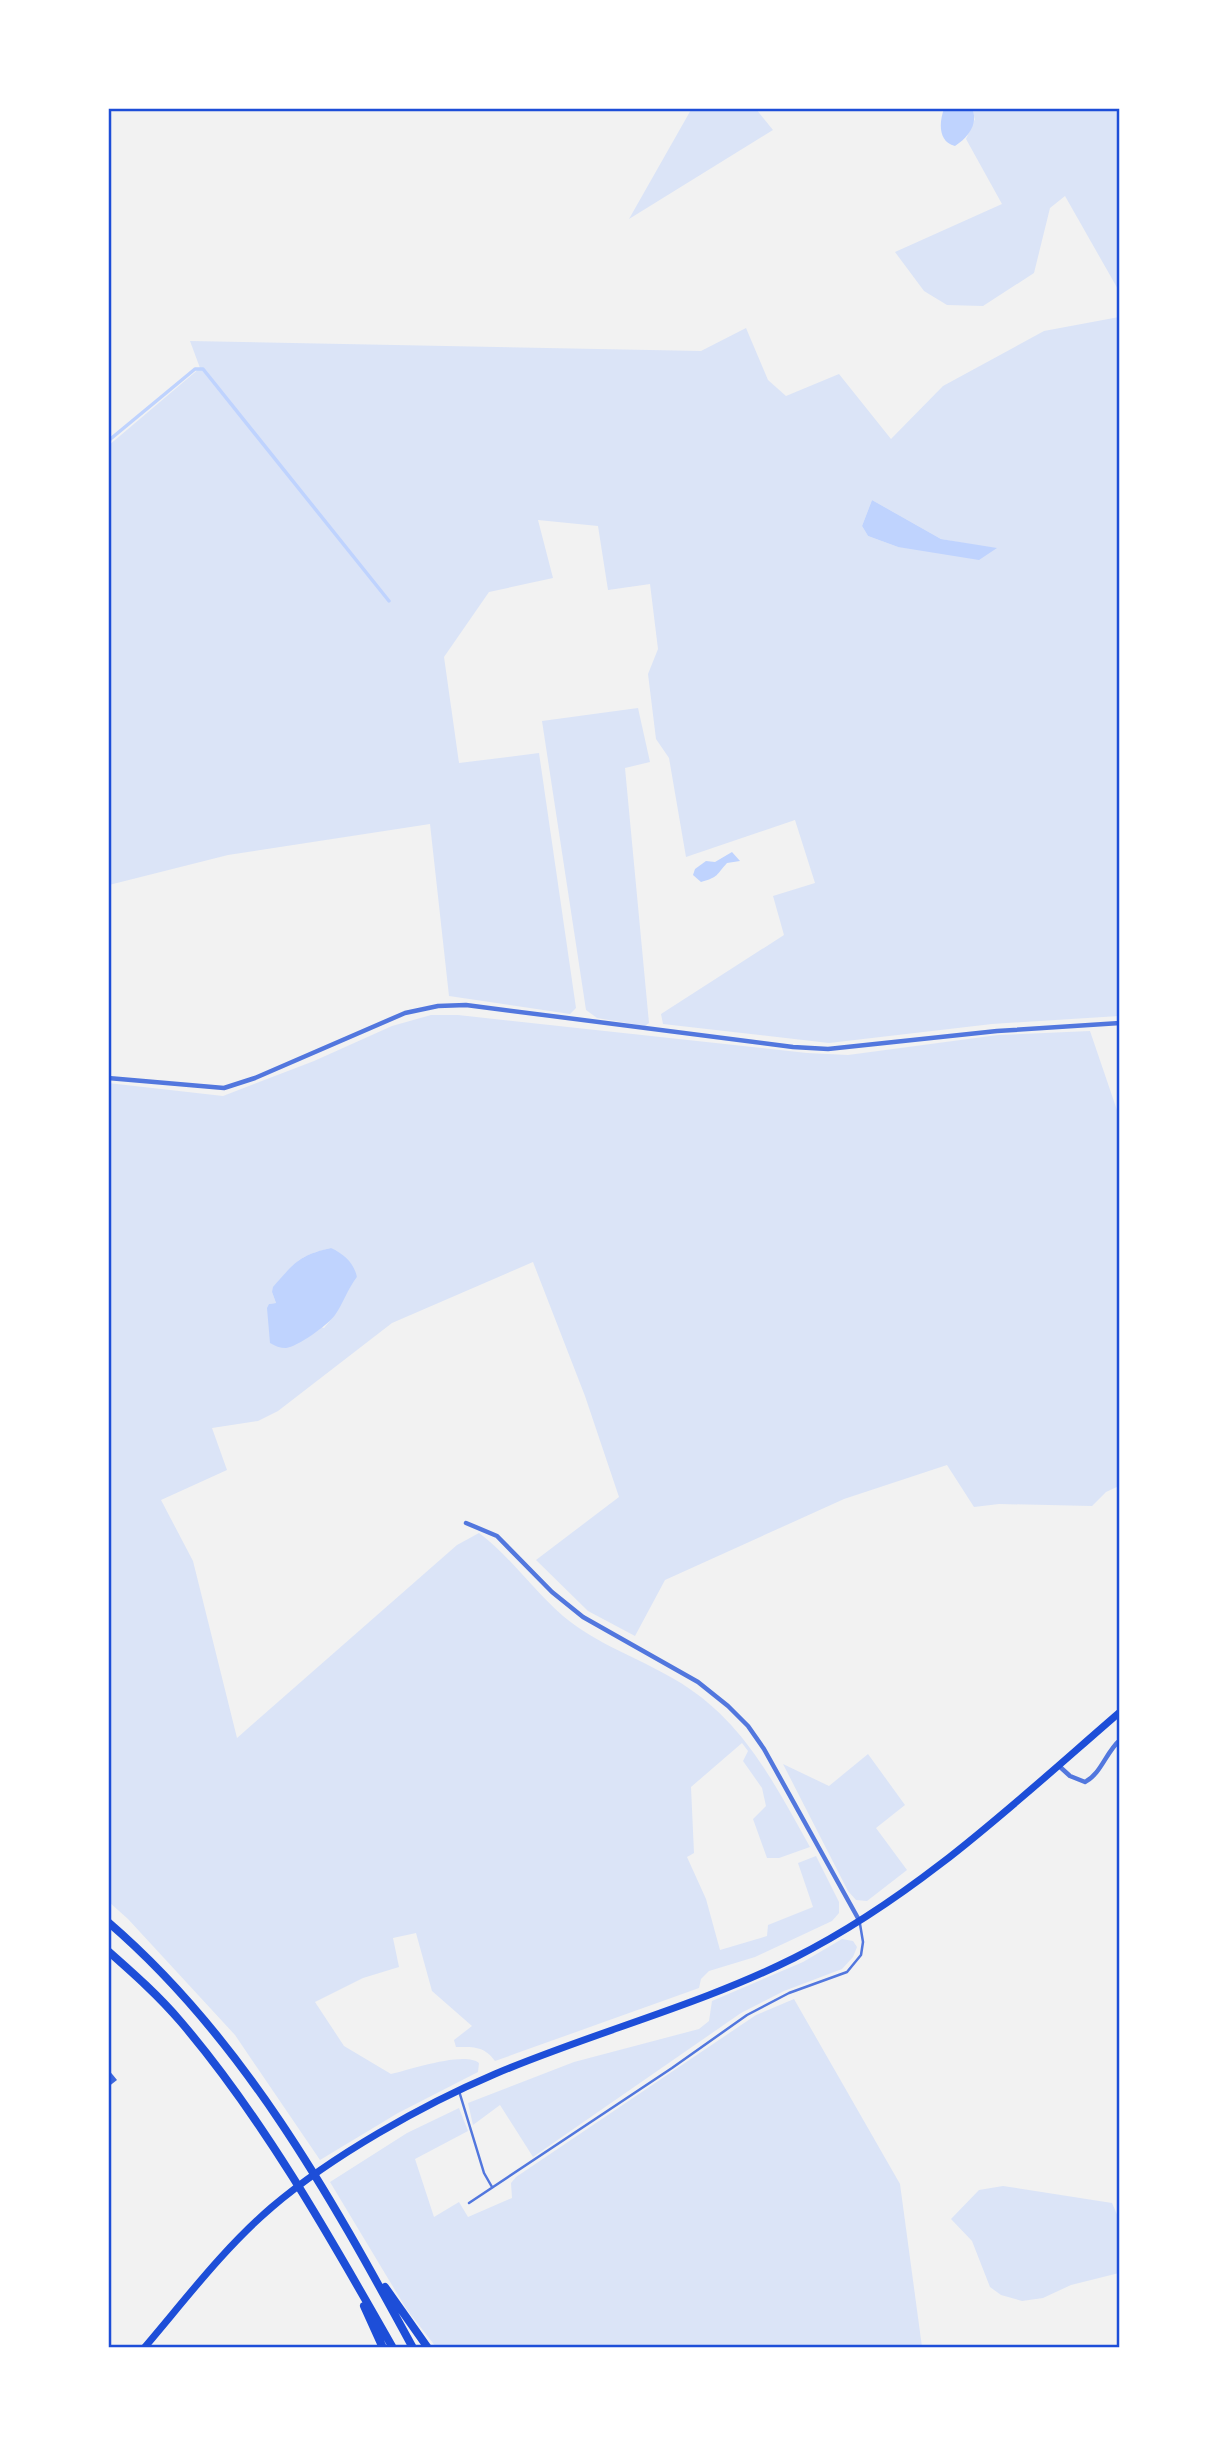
<svg xmlns="http://www.w3.org/2000/svg" width="1228" height="2456" viewBox="0 0 1228 2456" font-family="'Work Sans',sans-serif">
<style>
.green{fill:#dbe4f7;fill-rule:evenodd}
.water{fill:#bfd3fe}
.lines{fill:none;stroke-linecap:round;stroke-linejoin:round}
.stream{stroke:#bfd3fe;stroke-width:3.5}
.building{fill:#3d67dc}
.service{stroke:#5277de;stroke-width:2.5}
.minor{stroke:#5277de;stroke-width:4.5}
.secondary{stroke:#1d4ed8;stroke-width:7}
.trunk{stroke:#1d4ed8;stroke-width:8}
.neatline{fill:none;stroke:#1d4ed8;stroke-width:2.5}
</style>
<rect width="100%" height="100%" fill="#f2f2f2"/>
<path class="green" d="M692,108l64,1 17,21 -144,89z
M972,109h147v182l-54,-95 -15,12 -16,65 -51,33 -36,-1 -23,-14 -29,-39 107,-48 -36,-65 9,-20z
M1119,317v699l-127,8 -163,19 -166,-19 -2,-10 123,-79 -11,-39 42,-13 -20,-63 -109,37 -17,-99 -13,-19 -8,-65 10,-25 -8,-65 -42,6 -10,-64 -60,-6 15,58 -64,14 -45,65 15,106 80,-10 37,255 -6,6 -121,-18 -19,-172 -202,31 -119,30 -1,-439 92,-78 -10,-27 511,10 45,-23 22,52 18,16 53,-22 52,65 52,-53 101,-55zM872,500l69,39 55,10 -98,-2 -30,-11 -6,-10z
M638,708l12,54 -25,6 24,255 -4,3 -48,-8 -11,-8 -44,-289z
M431,1015h27l349,38 41,2 150,-20 92,-4 30,88 -1,367 -13,6 -14,14 -93,-2 -25,3 -27,-42 -103,34 -179,81 -30,56 -47,-25 -52,-51 83,-63 -34,-101 -52,-134 -141,61 -114,88 -20,10 -46,7 15,42 -66,30 32,61 44,177 220,-193 22,-12c32,24 54,57 84,83 33,28 74,41 111,63 68,39 99,102 136,168l-31,11h-12l-14,-39 13,-13 -4,-18 -19,-27 5,-10 -6,-8 -51,44 3,66 -7,4 19,42 14,51 47,-14 1,-11 45,-18 -15,-44 18,-7 23,46v11l-7,8 -77,36 -46,14 -8,8 -2,9 -204,73c-11,-15 -21,-14 -39,-14l-2,-7 18,-14 -40,-35 -16,-58 -23,5 6,29 -36,11 -48,24 29,44 47,28c19,-4 73,-23 88,-11l-1,9 -80,41 -78,47 -85,-125 -107,-116 -19,-17 -1,-819 115,13 91,-35 78,-35zM331,1248l26,29c-13,17 -19,36 -33,51l-55,-14v-10l7,-1 -4,-11c21,-28 24,-36 59,-44z
M868,1754l37,51 -29,23 31,42 -40,31 -11,-1 -8,-9 -65,-127 46,22z
M842,1939l11,2 4,6 -4,10 -11,12 -58,22 -43,22 -208,144 -33,-52 -27,20 -5,-22 106,-41 125,-33 10,-8 3,-20 91,-39z
M794,1999l106,185 22,163h-486l-29,-37 -77,-128 77,-49 52,-25 9,23 -53,28 19,58 25,-15 9,15 44,-19 -1,-15 5,-6 240,-162z
M1003,2186l109,17 7,16v54l-48,12 -28,13 -21,3 -21,-6 -11,-8 -18,-46 -21,-22 28,-29z"/>
<path class="water" d="M944,109h28c7,14 -4,29 -17,37 -17,-4 -16,-24 -11,-37z
M872,500l69,39 56,9 -18,12 -81,-13 -30,-11 -6,-10z
M732,852l8,9 -13,2c-11,12 -8,14 -26,19l-8,-7 2,-6 11,-8 9,1z
M331,1248c13,6 23,15 26,29 -10,13 -14,27 -22,38 -7,10 -38,32 -49,33 -6,0 -11,-2 -16,-5l-3,-35 2,-4 7,-1 -4,-11 1,-5c21,-24 26,-32 58,-39z"/>
<g class="lines">
<path class="stream" d="M108,441l87,-72h8l186,232"/>
</g>
<path class="building" d="M108,2069l9,11 -9,7z"/>
<g class="lines">
<path class="service" d="M459,2091l25,82 8,14
M469,2203l203,-135 75,-53 42,-22 58,-21 14,-17 2,-13 -3,-18"/>
<path class="minor" d="M108,1078l116,10 31,-10 150,-65 33,-7 28,-1 327,42 35,2 169,-18 123,-8
M466,1523l31,13 55,56 31,25 115,65 30,24 20,20 16,23 95,171
M1059,1766l11,10 15,6c16,-8 21,-30 35,-42"/>
<path class="secondary" d="M144,2348c41,-48 80,-100 128,-141 60,-51 150,-102 223,-133 99,-42 203,-68 299,-116 122,-61 223,-157 326,-246"/>
<path class="trunk" d="M108,1922c134,115 222,273 305,426
M108,1951c25,22 51,45 73,71 82,96 149,215 212,326
M385,2287l43,61
M364,2306l19,42"/>
</g>
<rect width="1228" height="2456" fill="none" stroke="#ffffff" stroke-width="220"/>
<rect x="110" y="110" width="1008" height="2236" class="neatline"/>
</svg>
